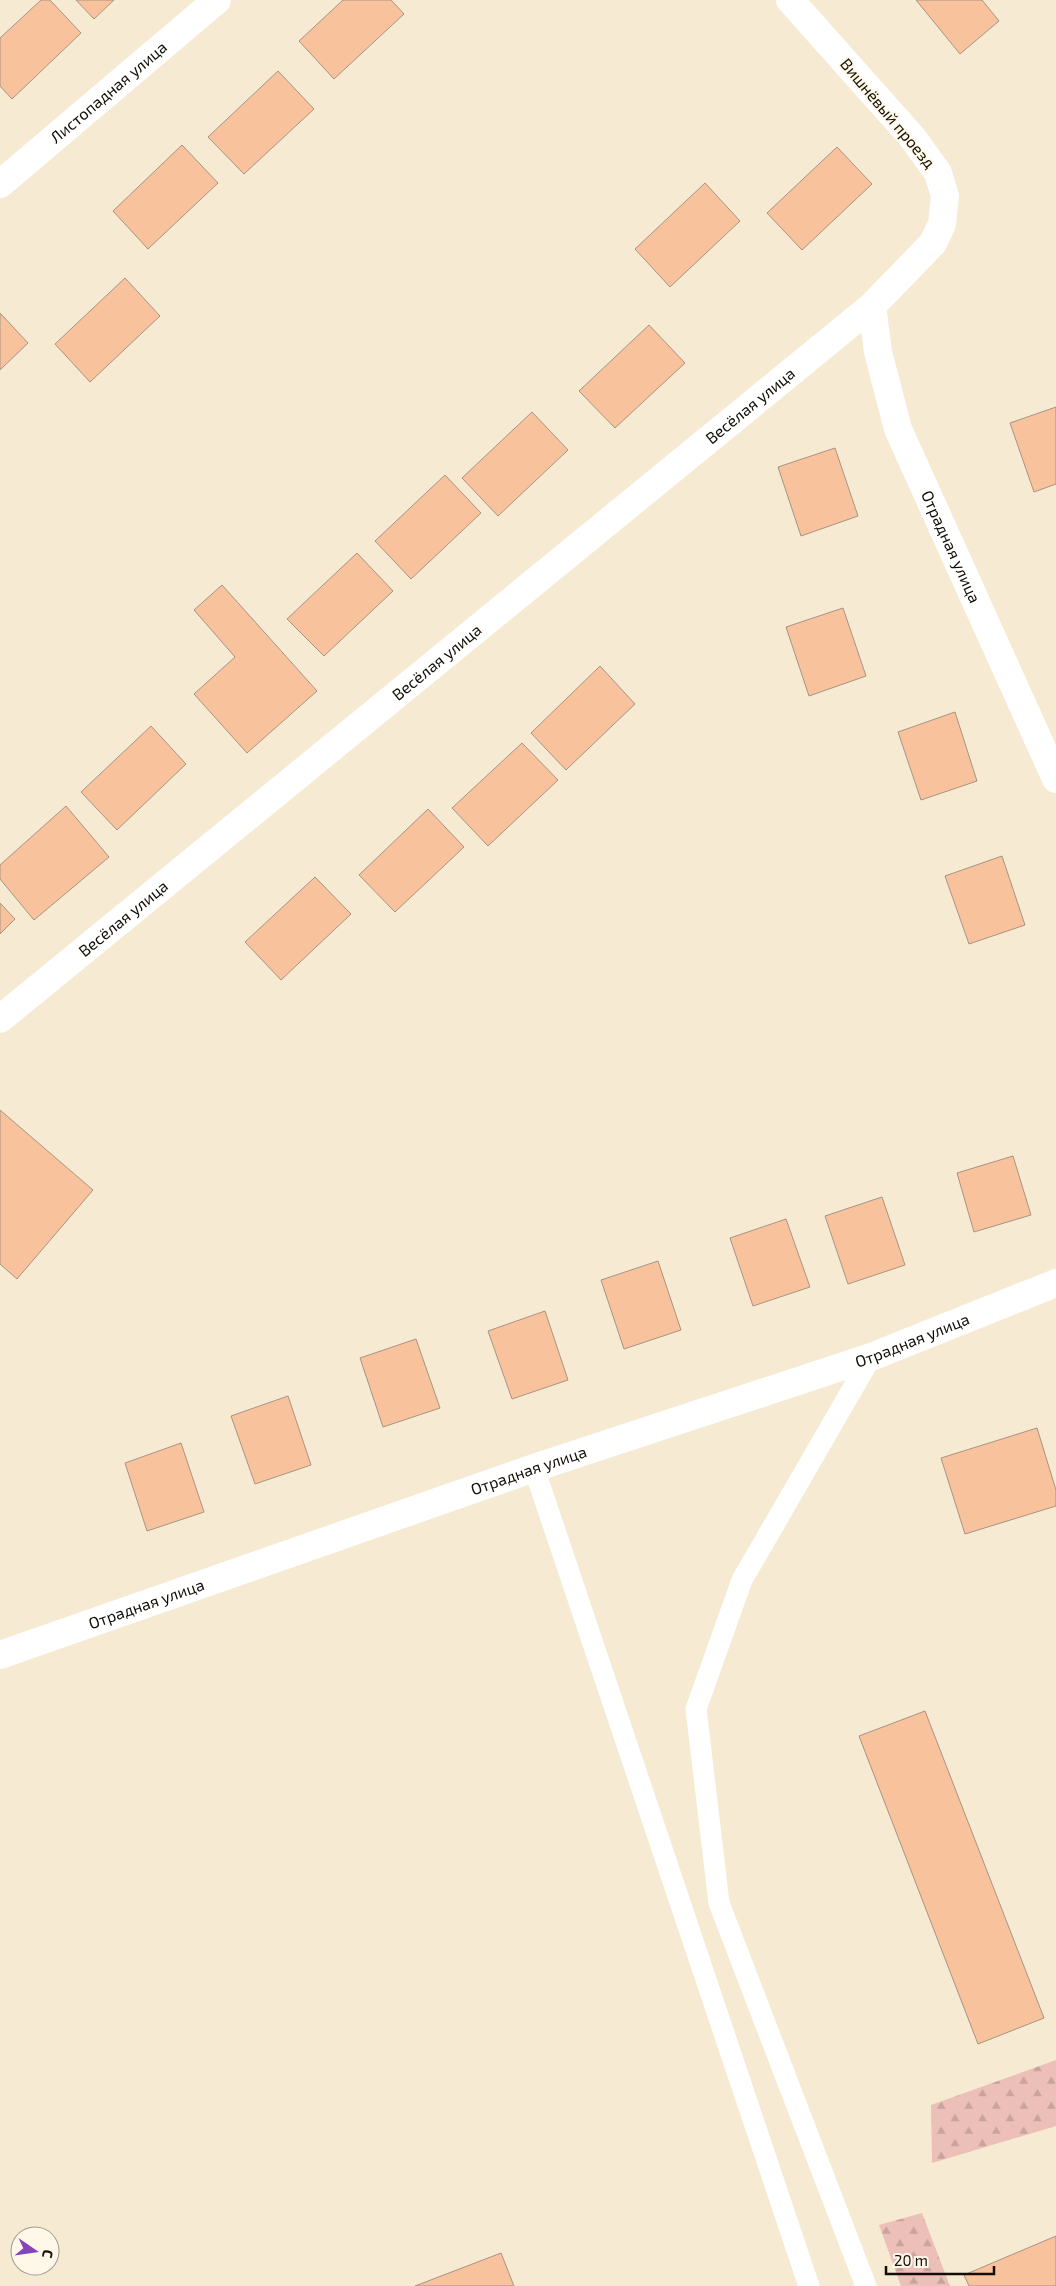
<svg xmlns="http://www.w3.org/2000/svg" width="1056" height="2286" viewBox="0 0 1056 2286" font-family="'Exo 2',sans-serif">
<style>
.forest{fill:url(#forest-firs)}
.building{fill:#f7c29c;stroke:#a99384}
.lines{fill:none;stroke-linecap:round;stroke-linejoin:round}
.service{stroke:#fff;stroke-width:21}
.minor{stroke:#fff;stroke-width:28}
.labels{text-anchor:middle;stroke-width:4;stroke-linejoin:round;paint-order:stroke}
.street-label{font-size:16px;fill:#120e06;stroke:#fff8e9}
</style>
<defs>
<pattern id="forest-firs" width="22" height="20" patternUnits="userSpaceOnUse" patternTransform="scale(1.25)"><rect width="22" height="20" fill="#ecbfb8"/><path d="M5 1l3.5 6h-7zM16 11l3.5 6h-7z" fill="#c9a39d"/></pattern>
</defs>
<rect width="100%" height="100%" fill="#f6ead2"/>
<path class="forest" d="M1056,2060v66l-124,37 -1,-58z
M922,2213l28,73h-49l-22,-61z"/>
<path class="building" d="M41,0h9l31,33 -69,66 -12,-13v-48z
M76,0h38l-20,19z
M343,0h48l13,14 -70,65 -35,-38z
M916,0h66l17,21 -39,33z
M278,71l36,38 -70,65 -36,-37z
M182,145l36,38 -70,66 -35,-38z
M837,147l35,37 -70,66 -35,-37z
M705,183l35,38 -70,66 -35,-38z
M125,278l35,38 -70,66 -35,-38z
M0,313l28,30 -28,27z
M649,325l36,38 -70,65 -36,-37z
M1056,407v77l-22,8 -24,-69z
M532,412l36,38 -70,66 -36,-38z
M835,448l23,68 -57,20 -23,-69z
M445,475l36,38 -70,66 -36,-38z
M357,553l36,38 -69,65 -37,-37z
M222,585l95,106 -70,62 -53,-59 41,-37 -41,-47z
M843,608l23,68 -57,20 -23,-69z
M600,666l35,38 -69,66 -35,-37z
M955,712l22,69 -56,19 -23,-68z
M151,726l35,38 -69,66 -36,-38z
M522,743l36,37 -70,66 -36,-38z
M66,806l43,51 -75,63 -34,-41v-14z
M428,809l36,38 -69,65 -36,-37z
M1002,856l23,69 -56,19 -24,-68z
M315,877l36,37 -70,66 -36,-38z
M0,903l15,16 -15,15z
M0,1110l93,80 -76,89 -17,-15z
M1013,1156l18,59 -57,17 -17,-59z
M882,1197l23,68 -57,19 -23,-68z
M786,1219l24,68 -57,19 -23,-68z
M658,1261l23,69 -57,19 -23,-69z
M545,1311l23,69 -56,19 -24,-68z
M416,1339l24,69 -57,19 -23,-69z
M288,1396l23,69 -56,19 -24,-68z
M1037,1428l19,62v16l-91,28 -24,-76z
M181,1443l23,69 -57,19 -22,-68z
M925,1711l119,307 -66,26 -119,-308z
M1056,2236v50h-87l-5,-11z
M501,2253l13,33h-99z"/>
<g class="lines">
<path class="service" d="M534,1468l275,818
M866,2286l-147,-383 -23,-194 46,-129 129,-223"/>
<g class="minor">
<path id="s1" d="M0,184l217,-184"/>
<path id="s2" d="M872,306l6,46 20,77 158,350"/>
<path id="s3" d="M0,1019l872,-713 61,-63 9,-19 3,-28 -7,-23 -26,-36 -122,-137"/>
<path id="s4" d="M0,1655l534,-187 337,-111 185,-74"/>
</g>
</g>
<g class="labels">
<g class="street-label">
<text dy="6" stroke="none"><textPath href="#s1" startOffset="142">Листопадная улица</textPath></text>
<text transform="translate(888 113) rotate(50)" y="6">Вишнёвый проезд</text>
<text dy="6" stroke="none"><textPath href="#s3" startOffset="969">Весёлая улица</textPath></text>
<text dy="6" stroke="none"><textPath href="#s2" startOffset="255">Отрадная улица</textPath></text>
<text dy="6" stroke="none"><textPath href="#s3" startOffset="564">Весёлая улица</textPath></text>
<text dy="6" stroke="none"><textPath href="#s3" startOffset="159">Весёлая улица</textPath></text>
<text dy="6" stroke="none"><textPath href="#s4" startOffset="965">Отрадная улица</textPath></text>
<text dy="6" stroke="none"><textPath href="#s4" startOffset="560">Отрадная улица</textPath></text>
<text dy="6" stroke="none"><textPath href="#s4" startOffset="155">Отрадная улица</textPath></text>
</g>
</g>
<g transform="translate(35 2251) rotate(103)"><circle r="24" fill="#fff8e9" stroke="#a09a8e"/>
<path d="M0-4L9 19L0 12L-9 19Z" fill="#8545ba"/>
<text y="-8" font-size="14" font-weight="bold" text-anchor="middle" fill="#120e06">С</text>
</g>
<path d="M886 2266v8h108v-8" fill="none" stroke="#120e06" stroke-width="2.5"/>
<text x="894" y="2266" font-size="15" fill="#120e06" stroke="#fff8e9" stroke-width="4" paint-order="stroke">20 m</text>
</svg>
